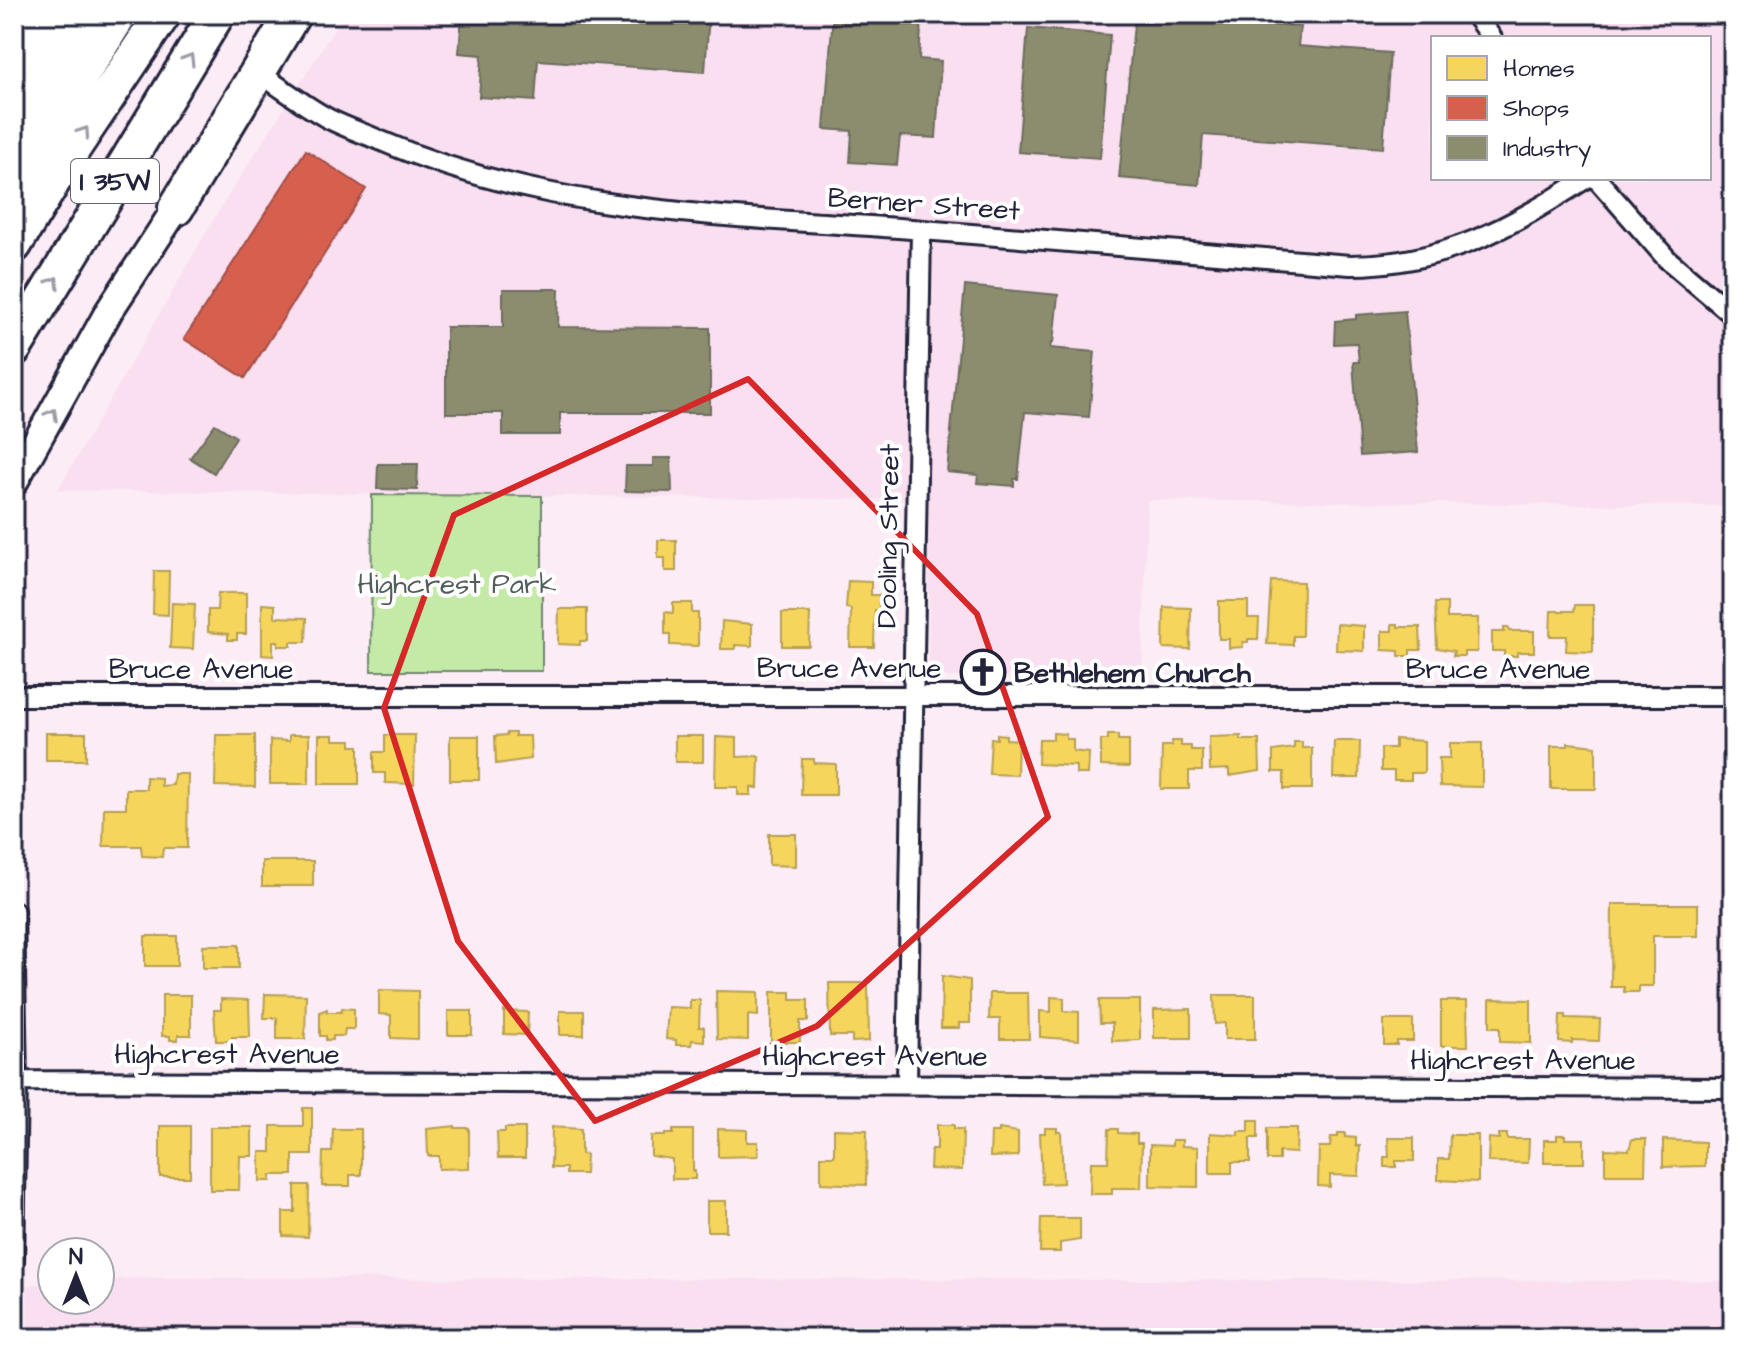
<svg xmlns="http://www.w3.org/2000/svg" width="1747" height="1352" viewBox="0 0 1747 1352" font-family="'Architects Daughter',sans-serif">
<style>
.built{fill:#f9dff0;fill-rule:evenodd}
.green{fill:#c3eaa6;stroke:#728670;stroke-width:2}
.homes{fill:#f6d55c;stroke:#b69f52;stroke-width:2}
.shops{fill:#d6604d;stroke:#a04d48;stroke-width:2}
.industry{fill:#8c8c6e;stroke:#6c6c5f;stroke-width:2}
.lines{fill:none;stroke-linecap:round;stroke-linejoin:round}
.minor-casing{stroke:#22223b;stroke-width:24}
.secondary-casing{stroke:#22223b;stroke-width:32}
.motorway-casing{stroke:#22223b;stroke-width:40}
.minor{stroke:#fff;stroke-width:18}
.secondary{stroke:#fff;stroke-width:26}
.motorway{stroke:#fff;stroke-width:34}
.oneway{stroke:#9c9ca7}
.marked{fill:none;stroke:#d62828;stroke-width:6;stroke-linejoin:round}
.labels{text-anchor:middle;stroke-width:8;stroke-linejoin:round;paint-order:stroke}
.shield{fill:#fff;stroke:#646476;stroke-width:2}
.shield-label{font-size:26px;font-weight:bold;fill:#22223b}
.street-label{font-size:28px;fill:#22223b;stroke:#fff}
.park-label{font-size:28px;fill:#525e5b;stroke:#fff}
.poi-label{font-size:28px;font-weight:bold;fill:#22223b;stroke:#fff;text-anchor:start}
</style>
<rect width="100%" height="100%" fill="#fbecf6"/>
<filter id="ink" filterUnits="userSpaceOnUse"><feTurbulence type="fractalNoise" baseFrequency=".0125" numOctaves="2"/><feDisplacementMap in="SourceGraphic" scale="16" xChannelSelector="R" yChannelSelector="G"/><feConvolveMatrix kernelMatrix="1 2 1 2 8 2 1 2 1" color-interpolation-filters="sRGB"/></filter>
<g filter="url(#ink)">
<path class="built" d="M344,14h1389v492l-586,-6 -5,175 -213,2v-177l-871,-10 162,-281zM1433,38h276v140h-276z
M142,1278l1591,3v57h-1705l-1,-53 25,-2v17h48v-20z"/>
<path class="green" d="M372,495l170,1v175h-171z"/>
<path class="homes" d="M658,540h18v31h-11v-13h-7z
M154,571h15l-1,44 -15,-1z
M848,581l23,1v13h8v15h-4l-1,37h-24l1,-38 -5,-1z
M1271,581l32,1 -1,54h-9v9l-26,-1z
M218,593h28v41h-9v6h-9v-6l-20,-2v-22h9z
M1219,601h29v17h11l-1,21h-10v3h-5v5l-14,1v-9h-10z
M172,603l23,1 -2,45 -23,-1z
M673,603h19v10h6v33l-28,-1v-11h-5v-22l8,1z
M1435,603h12v15h31l-1,34h-13v4h-11l1,-5 -17,-3z
M262,604l13,1v12l32,1 -1,24h-15v4h-13v-5h-5v15l-11,-1z
M1575,605h18v47l-27,-1 1,-15h-17l1,-25h23z
M1164,607l27,1 -1,41 -27,-1z
M559,609h28v32h-7v4l-22,-1z
M782,613h28l-1,33h-27z
M722,621l30,3v22l-17,-1v4h-14z
M1337,624l27,2v25l-28,-1z
M1392,624h6v3h22l1,23h-11v6h-11v-5l-17,-1v-19h10z
M1504,628h5v3h25v21h-17v4h-13v-5h-12v-19h12z
M46,733h40v27h-40z
M507,733h8v3h15l1,23 -35,5 -1,-28 12,-1z
M1053,733l13,1v5h7v12l16,2 -1,21h-12v-8l-38,-2 1,-25h14z
M997,734l9,1v4l12,1 -1,35 -28,-1 2,-36 6,1z
M216,735h39v52l-40,-1z
M289,735h20v49h-39v-44l19,1z
M319,735h14v5h18v6h8v38h-40z
M385,735h30l-1,49 -29,-1v-10h-11v-21h11z
M1108,735h10v5h11v27l-28,-1v-26h7z
M450,736h29v44h-29z
M675,736h28v26h-28z
M1241,736v4h18l1,31 -31,5v-7l-19,1 -1,-33z
M716,737l21,1v19l22,-1 -1,32 -7,-1v8h-13v-8h-23z
M1395,739l29,2v32h-13v7h-17v-9h-13v-23h14z
M1172,741h9v5h10v4h11v21h-13v18h-28l1,-43h10z
M1334,741h26l-1,37h-26z
M1294,742h8v6h10v41h-28v-17h-11v-21l21,-3z
M1450,743h32v44l-42,-1 -1,-28h11z
M1568,743l28,3v43h-45v-43h17z
M802,759h12v4l22,1v31h-35z
M174,774h14l-1,74h-24l-1,9 -20,-1 -1,-10h-38l1,-38h22v-19h20v-12l15,1v8l12,-1z
M769,834h27v32l-27,-1z
M262,861h51v25h-51z
M1612,904h86v32h-45v50h-14v6h-15v-5h-13z
M145,936h32v30h-32z
M203,945h36v23h-36z
M942,976l28,4v43h-11v5h-18z
M829,983h39l1,58 -17,1v-6h-22z
M379,990l39,1v48l-27,-1v-23l-12,-1z
M716,991l42,1v24l-10,-1v25l-31,-1z
M771,992h20v8h17v21h-8v21h-29z
M990,993h38l1,46h-29v-20h-11z
M265,994l41,1 -1,44h-28v-21h-13z
M162,995h29v40h-13v5h-8v-4h-8z
M1214,995h41v44h-30v-16l-10,1z
M1051,997l13,1v13l15,1v28l-39,-3v-26l11,1z
M221,999l28,1 1,37h-18v4h-16l-2,-31h7z
M1490,999l41,1v43l-31,-1v-15h-10z
M690,1000h10l-1,27h5v14l-12,-1 -1,5h-15v-5l-10,-1 2,-32 22,1z
M1099,1000h41v40l-28,1v-18h-12z
M1441,1001h26l1,45h-27z
M342,1008l12,1v20h-9l-1,7h-11v4h-7v-4h-6v-24l7,-3v3h14z
M1191,1009v29h-37v-28z
M448,1011h24v24h-24z
M504,1011l24,1 -1,23 -23,-1z
M560,1011h24v24h-24z
M1560,1015h6v3l34,1 -1,22 -27,-1v3l-13,-1z
M1384,1020h29v21h-16v4h-13z
M303,1108h9v47h-19v20h-22v6h-11v-29h11v-26h32z
M1249,1120h9v18h-8v24h-18v11h-22v-40l28,2v-4h11z
M937,1125h17v4h9l-1,41 -32,-1 1,-20h6z
M160,1126h30v51h-30z
M455,1126v2h14v40l-30,1v-13h-11l-1,-27z
M210,1127h42v29h-12l-1,34h-29z
M552,1127l29,2v25l5,1 -1,19h-19v-6h-15z
M505,1128h20v30h-27l-1,-26h8z
M1045,1128h12v4h4l2,51 -21,1 -2,-51h5z
M1267,1128h30l-1,25 -17,-1v8h-12z
M333,1129h28v46h-11v11h-28l1,-34h9z
M718,1129l29,1v12h11v14l-40,1z
M834,1129l33,1 -1,55 -45,-2v-27h13z
M999,1129l19,3v24l-28,1 1,-25h8z
M1109,1129h9v4l19,1v9h5l-1,45h-29v6h-22l1,-32h17z
M673,1130h20v41h2v8h-23v-20l-21,-3v-20h14v-2h8z
M1338,1133h7v4l11,1v8h4l-1,30 -29,-1v12l-12,-1 1,-39h11l1,-10h7z
M1499,1134h8v5h22l-1,24 -40,-1 1,-24 10,1z
M1450,1135h28v47l-40,-2v-21h11z
M1557,1135h8v4h19v24h-40v-23h13z
M1388,1138h26v23h-18v6h-12v-10h5z
M1632,1139h14l-1,35h-40v-25l24,1z
M1172,1140h10v6l16,1v40l-48,-1v-41l22,1z
M1663,1140l42,2v24l-42,1z
M1722,1151h11v24h-11z
M295,1185h14l-1,52 -25,-1v-24h12z
M707,1201h19v30h-19z
M1041,1218h39v22l-20,3v9h-20z"/>
<path class="shops" d="M306,150l60,39 -121,189 -61,-39z"/>
<path class="industry" d="M462,14h247l-4,58 -167,-12 -3,41 -56,-4 3,-42 -23,-2z
M833,14h89l-3,45 22,2 -5,77 -36,-2 -3,29 -47,-3 2,-31 -28,-2z
M1135,14l165,13 -2,19 92,7 -7,95 -180,-13 -4,50 -80,-7z
M1028,28l82,7 -10,123 -82,-6z
M965,286l93,9 -5,48h-2l-1,5 45,4 -6,65 -64,-5 -7,67h-4v7l-37,-3 1,-8 -31,-3z
M503,289h56l-1,38 152,1v85h-150v22h-57v-22h-57v-86h57z
M1405,311l13,141 -58,4 -7,-94h6l-2,-19 -23,1 1,-23 21,-2v-4z
M215,424l21,13 -22,36 -24,-15z
M653,458h18l1,34 -47,-1 1,-25h27z
M378,464h40l-1,26 -40,-1z"/>
<g class="lines">
<g class="minor-casing">
<path id="minor" d="M1474,14l18,24
M263,76c22,14 43,31 66,43 16,8 33,14 50,21 178,77 355,75 544,90 143,11 285,24 427,35 95,0 160,-38 237,-87
M1596,178l71,81 66,56
M14,696h1719
M14,911l3,170 -3,178
M17,1081l1716,7
M907,1083l14,-853"/>
</g>
<g class="secondary-casing">
<path id="secondary" d="M14,482l95,-171 77,-118"/>
</g>
<g class="motorway-casing">
<path id="motorway" d="M14,57l27,-43
M14,119l67,-105
M14,181l106,-167
M176,208l117,-194
M14,245l56,-92 93,-139
M14,348l203,-334"/>
</g>
<use href="#minor" class="minor"/>
<use href="#secondary" class="secondary"/>
<use href="#motorway" class="motorway"/>
</g>
<defs><path id="oneway-chevron" d="M-2-3.5L2.5 0L-2 3.5" fill="none" stroke-width="1.6" stroke-linecap="round" stroke-linejoin="round" transform="scale(2)"/></defs>
<g class="oneway">
<use href="#oneway-chevron" transform="translate(189 59) rotate(-59)"/>
<use href="#oneway-chevron" transform="translate(84 132) rotate(-56)"/>
<use href="#oneway-chevron" transform="translate(54 282) rotate(-59)"/>
<use href="#oneway-chevron" transform="translate(52 414) rotate(-61)"/>
</g>
</g>
<path class="marked" d="M748,379l229,235 71,203 -231,209 -222,95 -137,-180 -74,-233 70,-193z"/>
<defs>
<g id="church-ring" transform="scale(2.3)"><circle r="9.5" fill="#fff" stroke="#22223b" stroke-width="1.5"/><path d="M-1.2-6h2.4v3.5h3.3v2.4h-3.3V6h-2.4V-.1h-3.3v-2.4h3.3Z" fill="#22223b"/></g>
</defs>
<g fill-rule="evenodd">
<use href="#church-ring" x="983" y="672"/>
</g>
<g class="labels">
<rect class="shield" x="71" y="159" width="88" height="44" rx="6"/>
<g class="shield-label">
<text x="115" y="190">I 35W</text>
</g>
<g class="street-label">
<text transform="translate(924 203) rotate(4)" y="10">Berner Street</text>
<text transform="translate(887 536) rotate(-89)" y="10">Dooling Street</text>
<text x="849" y="677">Bruce Avenue</text>
<text x="201" y="678">Bruce Avenue</text>
<text x="1498" y="678">Bruce Avenue</text>
<text x="227" y="1063">Highcrest Avenue</text>
<text x="875" y="1065">Highcrest Avenue</text>
<text x="1523" y="1069">Highcrest Avenue</text>
</g>
<g class="park-label">
<text x="457" y="593">Highcrest Park</text>
</g>
<g class="poi-label">
<text x="1014" y="682">Bethlehem Church</text>
</g>
</g>
<rect width="1747" height="1352" fill="none" stroke="#fff" stroke-width="48"/>
<rect x="24" y="24" width="1699" height="1304" fill="none" stroke="#22223b" stroke-width="3" filter="url(#ink)"/>
<rect x="1431" y="36" width="280" height="144" fill="#ffffff" stroke="#a7a7b1" stroke-width="2"/>
<rect x="1447" y="56" width="40" height="24" fill="#f6d55c" stroke="#a7a7b1" stroke-width="2"/>
<text x="1503" y="76" font-size="24" fill="#22223b">Homes</text>
<rect x="1447" y="96" width="40" height="24" fill="#d6604d" stroke="#a7a7b1" stroke-width="2"/>
<text x="1503" y="116" font-size="24" fill="#22223b">Shops</text>
<rect x="1447" y="136" width="40" height="24" fill="#8c8c6e" stroke="#a7a7b1" stroke-width="2"/>
<text x="1503" y="156" font-size="24" fill="#22223b">Industry</text>
<g transform="translate(76 1276)"><circle r="38" fill="#ffffff" stroke="#a7a7b1" stroke-width="2"/>
<path d="M0-6L14 30L0 20L-14 30Z" fill="#22223b"/>
<text y="-12" font-size="22" font-weight="bold" text-anchor="middle" fill="#22223b">N</text>
</g>
</svg>
